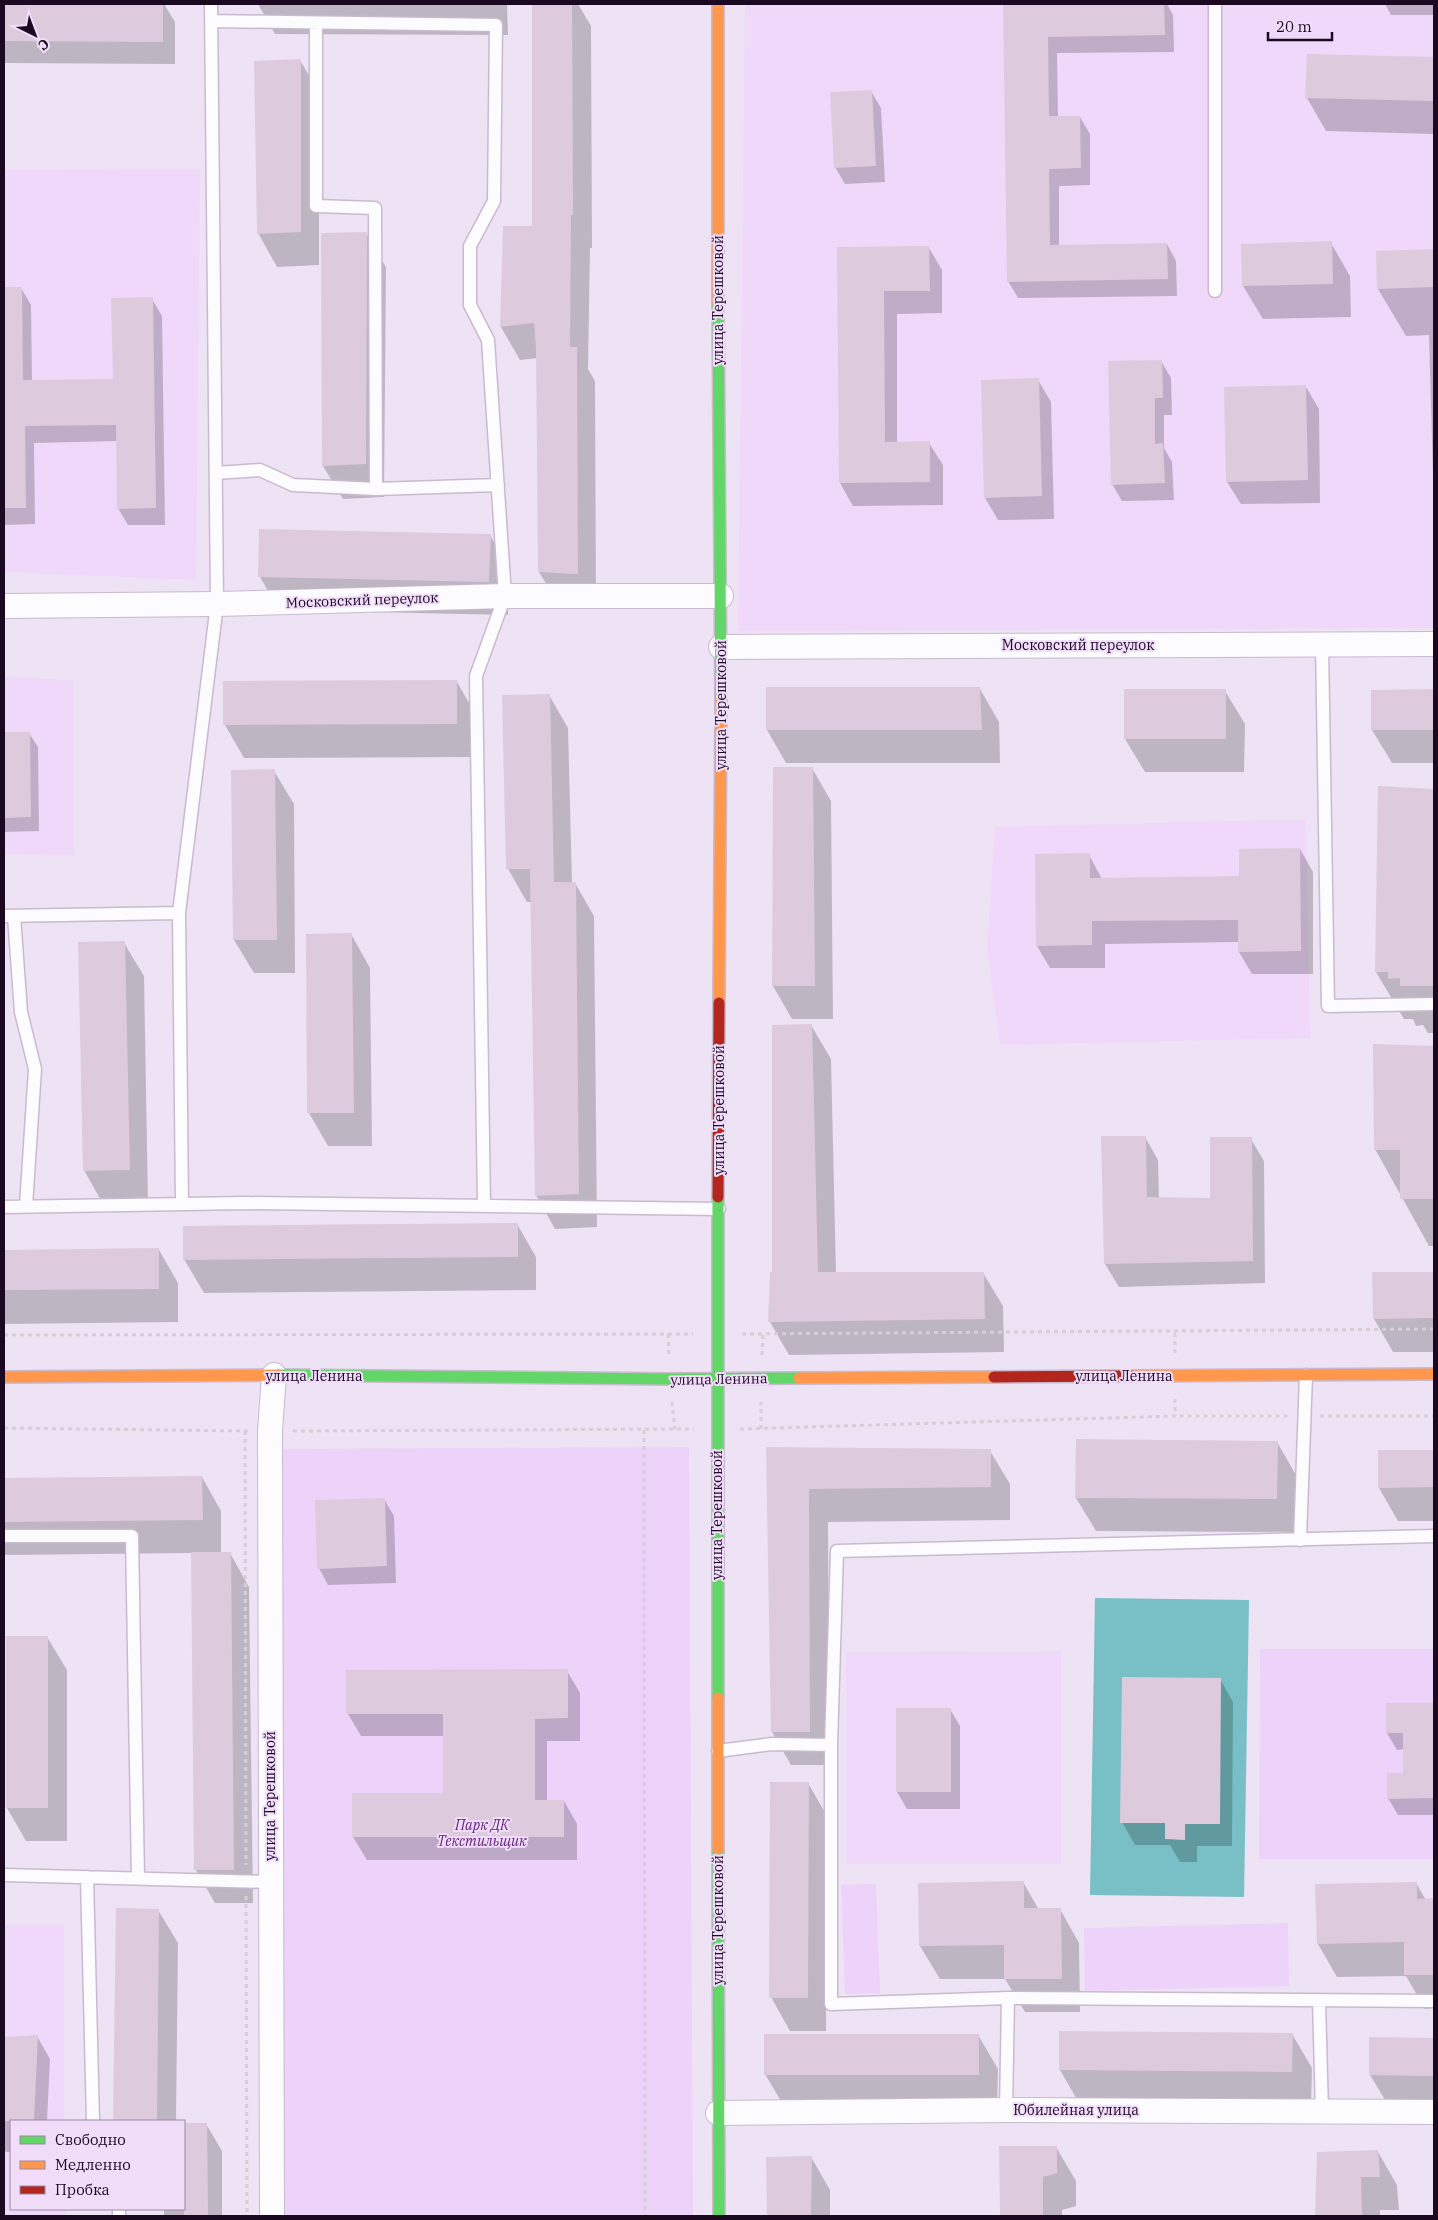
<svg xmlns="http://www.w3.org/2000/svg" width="1438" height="2220" viewBox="0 0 1438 2220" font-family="'IBM Plex Serif',serif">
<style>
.built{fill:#efd8f9}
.green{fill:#edd2f9}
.water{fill:#78c0c6}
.shadow{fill:#0003}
.building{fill:#ddcbdd}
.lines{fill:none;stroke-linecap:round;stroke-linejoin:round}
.lane-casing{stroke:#c8bacf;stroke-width:15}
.street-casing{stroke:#c8bacf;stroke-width:26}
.fast-casing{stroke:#c8bacf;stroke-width:14}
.slow-casing{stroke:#c8bacf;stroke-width:14}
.jam-casing{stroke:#c8bacf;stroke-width:14}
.path{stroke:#d4d0d5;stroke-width:3;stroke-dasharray:4 4;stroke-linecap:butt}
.lane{stroke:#fcfbfd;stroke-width:12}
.street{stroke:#fcfbfd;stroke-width:24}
.fast{stroke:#63d668;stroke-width:11}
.slow{stroke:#ff974d;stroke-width:11}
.jam{stroke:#b3261e;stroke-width:11}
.labels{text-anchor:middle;stroke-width:4;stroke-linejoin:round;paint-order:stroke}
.street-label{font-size:14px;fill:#1b0922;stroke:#f1ddfa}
.park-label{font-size:14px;font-style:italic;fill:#64227b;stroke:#f1ddfa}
</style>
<rect width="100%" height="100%" fill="#eee3f4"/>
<path class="built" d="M745,4h689v624l-696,3z
M200,169l-4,411 -192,-8v-402z
M4,677l70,3v175l-70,-1z
M1306,819l4,219 -310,7 -13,-97 8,-121z
M1061,1651v213h-215v-212z
M4,1925h60v196h-53v88h54v7h-61z"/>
<path class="green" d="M689,1447l4,769h-419l-2,-767z
M1260,1649h174v210h-175z
M876,1884l4,109 -35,1 -4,-109z
M1288,1923l1,63 -204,5 -1,-63z"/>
<path class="water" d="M1095,1598l154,2 -5,297 -154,-2z"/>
<path class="shadow" d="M4,4h160l11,18v42l-171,-1z
M258,4h249l1,31 -233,-1z
M533,4h45l13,22 1,222h-2l-2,121 7,12 1,226 -37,-2 -20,-33 -1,-214 -18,2 -19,-33 3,-99 30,-1z
M1004,4h163l6,11 1,37 -117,1 1,64h22l10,17v51l-31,1v60l108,-2 9,17 1,35 -159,2 -10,-17z
M1385,4h49v11h-43z
M1308,56l126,2v76l-108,-3 -19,-33z
M300,60l19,33v172l-42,2 -19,-34z
M871,91l10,17 4,74 -40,2 -10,-17z
M366,233l20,34 -2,230 -41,2 -20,-33 -1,-232z
M1331,243l19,33 1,41 -88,2 -20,-33z
M839,248h90l13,22v43l-45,1v129h32l14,22v40l-90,1 -13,-23z
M1434,251v260l-5,-176 -23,1 -28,-47 -1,-37z
M21,288l10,17 1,76 82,-1 38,-81 10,17 3,209h-37l-10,-17 -1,-67 -83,2 1,81 -31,1v-236z
M1161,361l10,17 1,37h-8v33l8,14 2,38 -52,1 -10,-17z
M1038,380l13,22 3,117 -56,1 -13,-22z
M1306,387l13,22 1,94 -79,1 -14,-22z
M490,535l19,34 -1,46 -229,-5 -19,-33z
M457,682l19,33v42l-232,1 -19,-33z
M767,689h213l19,33 1,41h-214l-19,-33z
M1225,691l20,33 -1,48h-99l-20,-33z
M1372,691h62v72h-42l-20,-33z
M549,695l19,33 4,155h3l19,33 3,311 -42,2 -19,-34 -4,-293h-5l-19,-33z
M4,733h25l9,14 1,84 -35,1z
M812,768l19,33 2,218h-41l-19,-33z
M233,771h41l20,33 1,169h-41l-20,-33z
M1379,788l55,3v242h-6l-5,-8 -7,1 -3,-7h-9l-28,-47z
M1300,849l13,23v102h-61l-13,-22v-10l-134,2v24h-55l-13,-22 52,-91 13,24 138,-2z
M351,934l19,34 2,178h-44l-19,-33z
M124,943l20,33 4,227 -45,1 -19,-34z
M811,1025l20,34 5,214h147l20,33 1,46 -215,3 -19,-33 3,-49z
M1375,1045l59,2v199h-5l-54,-97z
M1145,1137l13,23 1,39h52l40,-60 13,22 1,122 -146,4 -14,-23z
M517,1224l19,33v33l-332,3 -20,-34z
M159,1250l19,33v39l-174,2v-73z
M1434,1273v79h-41l-19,-33v-45z
M1077,1440l200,2 19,33v57l-200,-1 -20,-33z
M768,1449l222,2 20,33v36l-182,2 1,243h-38l-19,-33z
M1434,1451v70h-36l-19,-33v-36z
M202,1477l19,34v42h9l19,34 4,316h-38l-19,-33 -4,-317 -188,2v-76z
M384,1499l10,17 2,67 -68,2 -9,-17z
M47,1637l20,33v171h-41l-19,-33z
M567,1671l13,22v48h-33v60h17l13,23v36h-210l-14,-23 1,-43 90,1v-59h-83l-13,-22z
M1220,1679l13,23 -1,144h-35v16h-17l-10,-17h-35l-13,-23z
M1387,1704h47v111h-36l-10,-17 17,-24 -1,-25 -7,1 -10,-17z
M898,1709h52l10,17v83h-53l-10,-17z
M808,1783l19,33 -1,215h-36l-19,-34z
M1023,1882l16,28 21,-1 19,34 1,69h-55l-20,-33h-65l-20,-33z
M1416,1883l10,17 8,-1v109l-9,1 -19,-33 -69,1 -19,-33 -2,-58z
M117,1909l41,1 20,33 -2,178h-62z
M1292,2034l20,34 -1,37 -232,-2 -19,-33z
M978,2035l20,34 -1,39h-212l-20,-34z
M37,2036l13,23 -3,62h-36v31h-5l-2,-4v-110z
M1370,2039h64v70l-44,-1 -20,-33z
M184,2124h22l16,27v65h-58v-7h20z
M1056,2147l20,34v25l-14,4v6h-61v-68z
M1378,2152l19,33 2,25h-19v6h-63l1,-62z
M811,2157l19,33v26h-62l-1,-58z"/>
<path class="building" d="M4,4h159v38l-159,-1z
M532,4h40l1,211h-2l-1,132h7l1,227 -40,-2 -2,-224 -2,-25 -34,4 3,-101h29z
M1003,4h161l1,31 -117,2 1,79h31l1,52 -32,1 1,76 117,-2 1,36 -161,3z
M1307,54l127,3v44l-129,-3z
M301,59v173l-44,2 -3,-173z
M872,90l4,76 -42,2 -4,-76z
M367,232l-1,232 -44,2 -1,-233z
M1332,241l1,43 -91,2 -1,-42z
M929,246l1,45h-46l1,151 45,-1v41l-91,1 -2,-236z
M1434,249v38l-57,2 -1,-38z
M4,287h18l1,93 90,-1 -2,-81 42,-1 3,211 -39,1 -1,-84 -91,1 1,82h-22z
M1162,360l1,38h-8v46l8,-1 2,40 -54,2 -3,-124z
M1039,378l3,118 -58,2 -3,-118z
M1306,385l2,95 -82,2 -2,-95z
M259,529l232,5 -2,48 -231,-5z
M457,680v44l-234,1v-44z
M766,687h214l2,43h-216z
M1124,689h102v50h-102z
M1434,689v41h-63v-40z
M550,694l4,188h22l3,312 -44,2 -5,-327h-24l-4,-174z
M4,732h26l1,85 -27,1z
M773,767h40l2,219h-43z
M275,769l2,171h-44l-2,-170z
M1378,786l56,3v197h-34v-8l-12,1v-7h-13z
M1300,848l1,103 -63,1v-32l-146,1v24l-56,1 -1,-92 55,-1v25l149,-2v-27z
M352,933l2,180h-47l-1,-179z
M125,941l5,229 -47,1 -5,-229z
M812,1024l6,248h166l1,47 -217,3 2,-50h2v-247z
M1373,1044l61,2v153h-34v-49h-26z
M1101,1136h45l1,61 63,1v-61h42l1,124 -149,3z
M518,1223v34l-335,3v-34z
M159,1248v41l-155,1v-40z
M1372,1272h62v46l-61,1z
M1076,1439l202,2 -1,58 -202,-1z
M766,1447l225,2v38l-182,2 1,243h-39z
M1378,1450h56v37l-56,1z
M202,1476l1,44 -199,2v-44z
M385,1498l2,68 -70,3 -2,-69z
M191,1552h40l3,318h-40z
M6,1636h42v172h-42z
M568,1669v49l-33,1v81h29v37h-212v-44h91v-79h-97v-44z
M1122,1677l99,1 -1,146h-35v16l-20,-1v-16h-45z
M1386,1703h48v95l-47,1v-26h16v-40h-17z
M896,1708h55v84h-55z
M770,1782h39l-1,216h-39z
M1024,1881v27h37l1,71h-58v-34l-85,1 -1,-63z
M1417,1882v17l17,-1v77h-30v-33l-87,2 -2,-60z
M116,1908l43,1 -2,212h-44z
M1059,2031l234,2 -1,39 -233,-2z
M764,2034h215v41h-215z
M38,2035l-4,86h-30v-84z
M1369,2037l65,1v38l-65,-1z
M184,2123h23l1,93h-24z
M999,2146h58v27l-14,4v39h-43z
M1378,2150l2,27h-19l1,39h-47l2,-64z
M812,2156l-1,60h-44l-1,-59z"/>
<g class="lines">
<g class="lane-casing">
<path id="lane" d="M1215,4v287
M211,21l285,4 -2,176 -24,45v59l18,35 17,256 -29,80 8,529
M216,473l44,-3 33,15 83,4 -1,-281 -59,-2v-183
M376,489l122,-4
M1322,644l6,362 106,-2
M4,916l175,-3
M14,916l7,96 14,57 -9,137
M182,1204l-3,-291 38,-309 -6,-600
M4,1207l242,-4 473,6
M4,1536h128l6,342
M1434,1536l-597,15 -6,194v259l177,-6 426,3
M1300,1540l6,-165
M718,1751l54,-7 59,1
M4,1875l266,7
M87,1877l6,244
M1319,2000l3,112
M1006,2110l2,-112
M119,2216v-7"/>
</g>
<g class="street-casing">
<path id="street" d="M4,606l213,-2 288,-8h216
M721,647l713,-3
M718,2113l288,-3 428,2
M272,2216l-2,-785 4,-56"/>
</g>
<g class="fast-casing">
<path id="fast" d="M718,304l3,397
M279,1375l391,4 129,-1
M718,1698v-501
M718,1849l1,367"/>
</g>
<g class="slow-casing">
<path id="slow" d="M718,4v300
M719,1003l2,-302
M1131,1376l303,-2
M4,1377l275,-2
M799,1378l195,-1
M718,1698v151"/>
</g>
<g class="jam-casing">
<path id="jam" d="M718,1197l1,-194
M994,1377l137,-1"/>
</g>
<path class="path" d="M668,1334l1,22
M742,1334l692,-5
M4,1335l689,-1
M1175,1353v-22
M762,1355l1,-21
M1175,1399v17
M672,1402l3,27
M1320,1416h114
M4,1428l245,3
M740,1429l435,-13h114
M761,1429v-27
M644,1430l1,786
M245,1431l1,434
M293,1431l401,-2
M246,1896l1,320"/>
<use href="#lane" class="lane"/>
<use href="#street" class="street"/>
<use href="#fast" class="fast"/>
<use href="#slow" class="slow"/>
<use href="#jam" class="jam"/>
</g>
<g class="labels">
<g class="street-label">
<text transform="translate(718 300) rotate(-90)" y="5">улица Терешковой</text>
<text transform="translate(362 600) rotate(-2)" y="5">Московский переулок</text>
<text x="1078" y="650">Московский переулок</text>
<text transform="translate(721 705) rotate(-90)" y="5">улица Терешковой</text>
<text transform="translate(719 1110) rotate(-90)" y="5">улица Терешковой</text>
<text x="314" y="1381">улица Ленина</text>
<text x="1124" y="1381">улица Ленина</text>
<text transform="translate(719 1379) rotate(-1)" y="5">улица Ленина</text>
<text transform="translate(717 1515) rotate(-90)" y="5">улица Терешковой</text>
<text transform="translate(270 1796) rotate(-90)" y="5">улица Терешковой</text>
<text transform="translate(718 1920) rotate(-90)" y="5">улица Терешковой</text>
<text x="1076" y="2115">Юбилейная улица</text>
</g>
<g class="park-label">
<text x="482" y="1830">Парк ДК<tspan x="482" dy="16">Текстильщик</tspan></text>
</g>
</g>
<rect width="1438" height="2220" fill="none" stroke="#1b0922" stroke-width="10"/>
<rect x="10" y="2120" width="175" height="90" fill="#f1ddfa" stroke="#9b88a4"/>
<rect x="20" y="2136" width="25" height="8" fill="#63d668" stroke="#9b88a4"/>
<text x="55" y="2145" font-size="15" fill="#1b0922">Свободно</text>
<rect x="20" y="2161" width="25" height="8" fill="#ff974d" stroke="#9b88a4"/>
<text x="55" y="2170" font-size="15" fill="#1b0922">Медленно</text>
<rect x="20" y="2186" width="25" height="8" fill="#b3261e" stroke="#9b88a4"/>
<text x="55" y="2195" font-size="15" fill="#1b0922">Пробка</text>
<g transform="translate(35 35) rotate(138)" stroke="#f1ddfa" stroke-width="4" paint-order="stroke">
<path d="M0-4L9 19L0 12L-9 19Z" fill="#1b0922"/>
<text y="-8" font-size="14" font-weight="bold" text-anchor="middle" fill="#1b0922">С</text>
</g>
<path d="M1268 32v8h64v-8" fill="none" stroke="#1b0922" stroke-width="2.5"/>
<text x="1276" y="32" font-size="15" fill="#1b0922" stroke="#f1ddfa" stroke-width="4" paint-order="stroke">20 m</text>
</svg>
